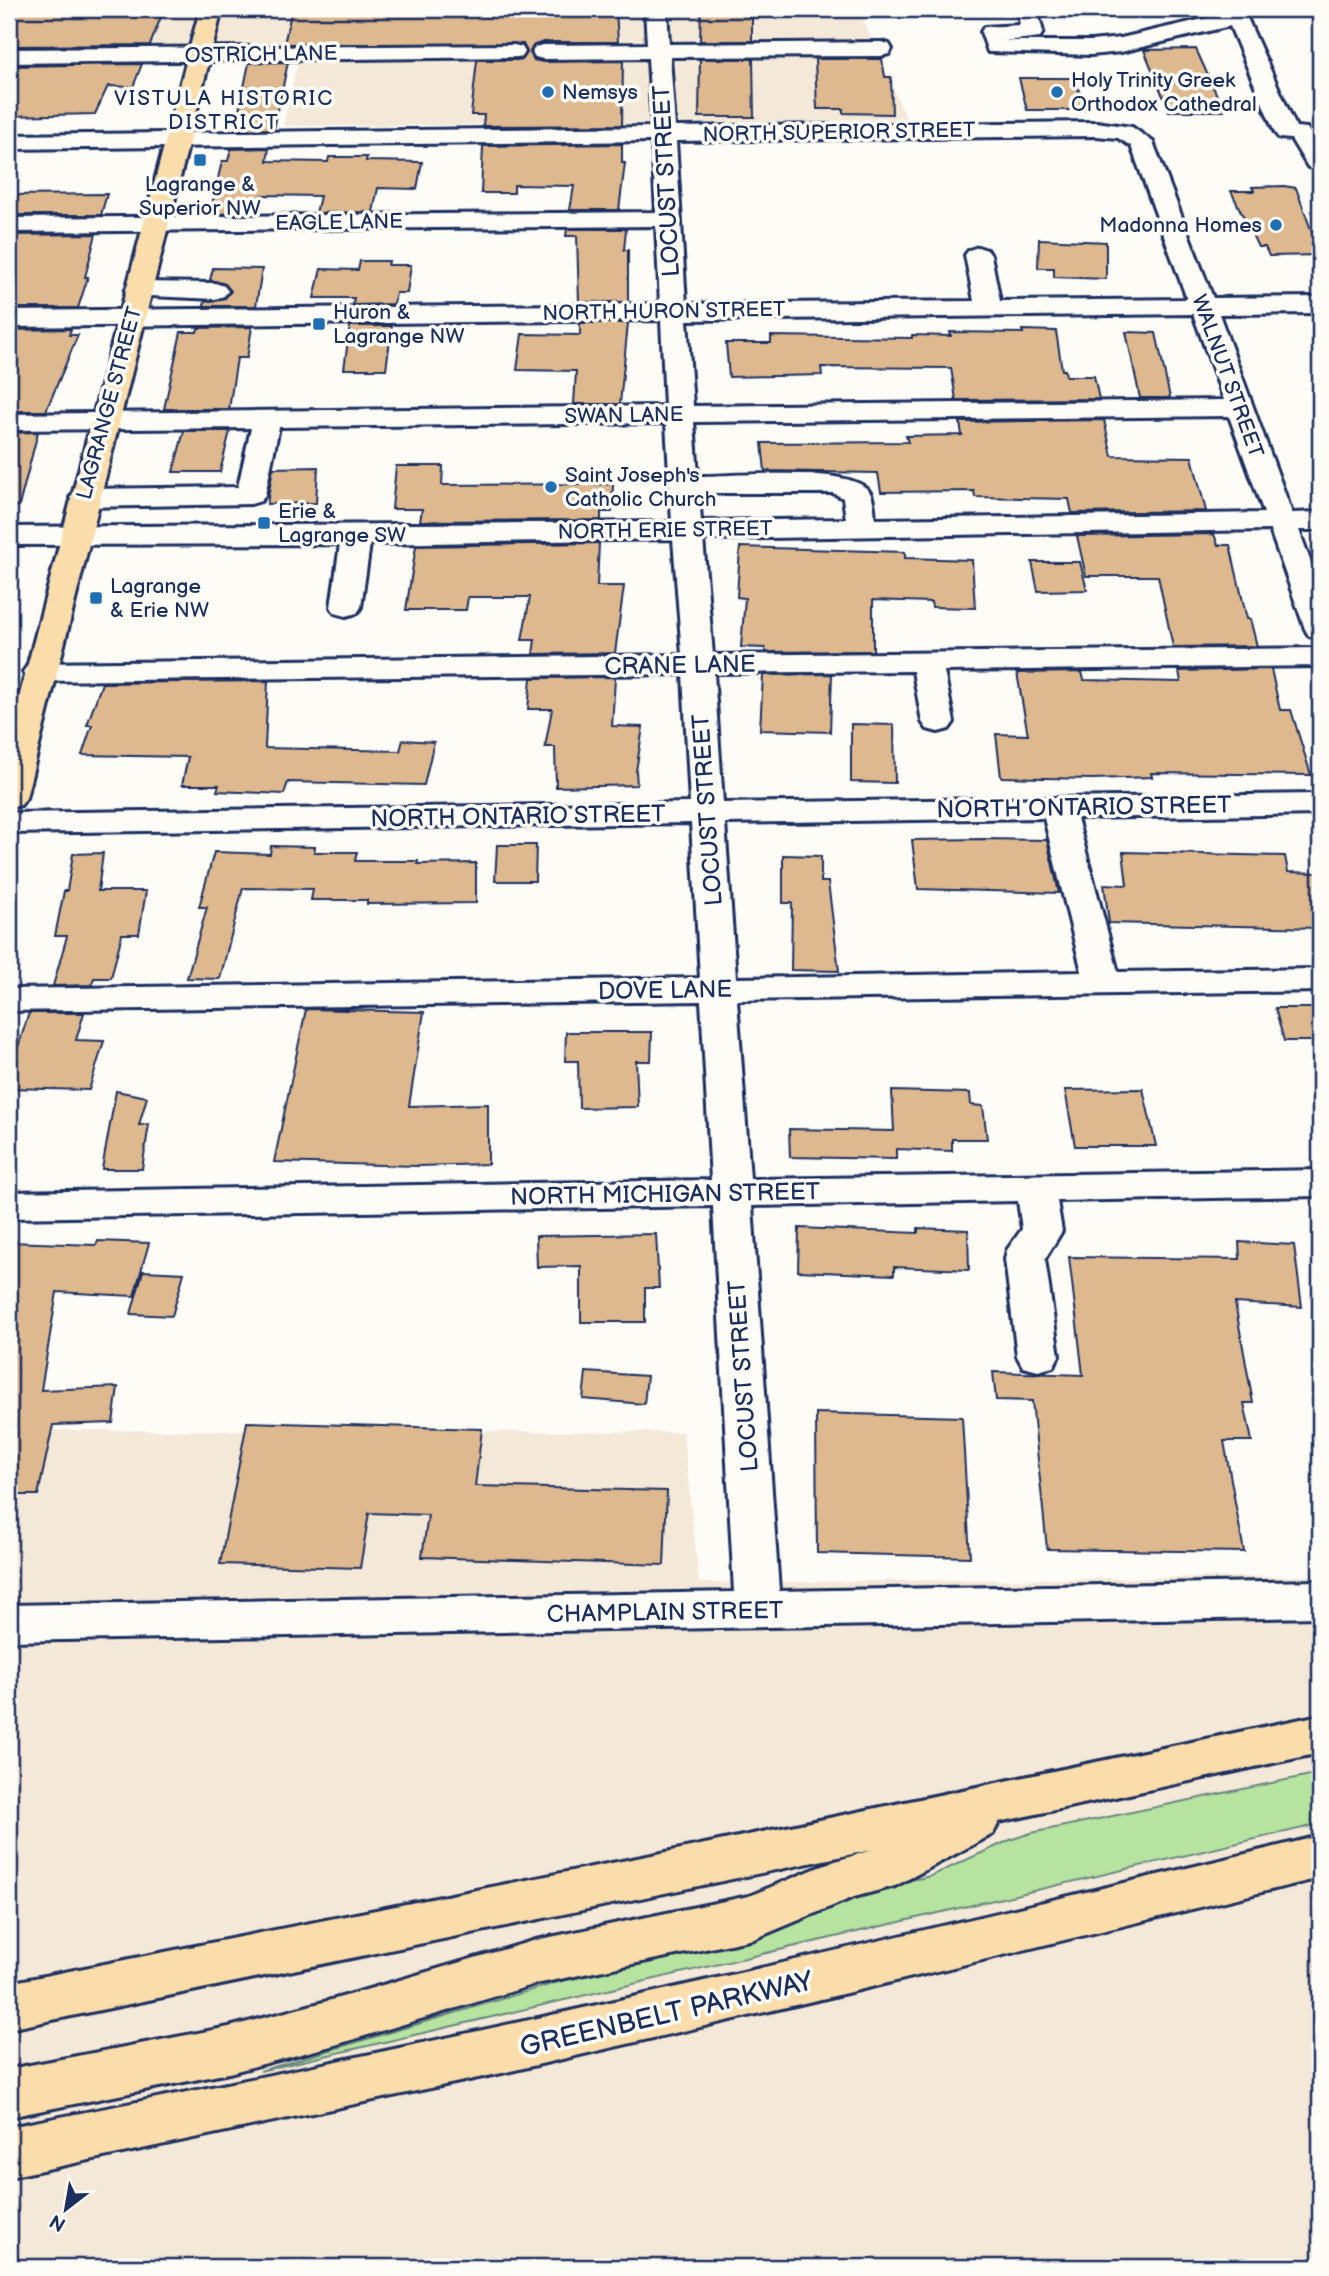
<svg xmlns="http://www.w3.org/2000/svg" width="1329" height="2276" viewBox="0 0 1329 2276" font-family="'Balsamiq Sans',sans-serif">
<style>
.built{fill:#f4e8d8}
.green{fill:#b7e3a0;stroke:#69897f;stroke-width:2}
.building{fill:#deb98f;stroke:#1b2f5e;stroke-width:2}
.lines{fill:none;stroke-linecap:round;stroke-linejoin:round}
.minor-casing{stroke:#1b2f5e;stroke-width:6}
.major-casing{stroke:#1b2f5e;stroke-width:6}
.minor{fill:#fdfcf7;fill-rule:evenodd}
.major{fill:#faddab;fill-rule:evenodd}
.poi-dot{fill:#1f6fb2;stroke:#fdfcf7;stroke-width:2.5}
.labels{text-anchor:middle;stroke-width:7;stroke-linejoin:round;paint-order:stroke}
.far-street-label{font-size:21px;fill:#1b2f5e;stroke:#fdfcf7}
.far-poi-label{font-size:21px;fill:#1b2f5e;stroke:#fdfcf7;text-anchor:start}
.far-neighbourhood-label{font-size:21px;letter-spacing:2px;fill:#1b2f5e;stroke:#fdfcf7}
.street-label{font-size:24px;fill:#1b2f5e;stroke:#fdfcf7}
.near-street-label{font-size:28px;fill:#1b2f5e;stroke:#fdfcf7}
</style>
<rect width="100%" height="100%" fill="#fdfcf7"/>
<filter id="ink" filterUnits="userSpaceOnUse"><feTurbulence type="fractalNoise" baseFrequency=".0143" numOctaves="2"/><feDisplacementMap in="SourceGraphic" scale="14" xChannelSelector="R" yChannelSelector="G"/><feConvolveMatrix kernelMatrix="1 2 1 2 8 2 1 2 1" color-interpolation-filters="sRGB"/></filter>
<g filter="url(#ink)">
<path class="built" d="M9,9h849l50,113 -625,4 16,-70 -290,2z
M9,1430l674,2 16,151 621,-7v691h-1311z"/>
<path class="green" d="M1320,1773v51l-1060,247 302,-90 193,-43 112,-49 64,-13 79,-36 21,-7z"/>
<path class="building" d="M9,9h155l-14,36 -141,1z
M292,9h324l2,33h-75l-10,4 -3,7 4,7 9,2 80,-1 -1,64 -139,1 1,-11h-13l6,-55h45l5,-7 -4,-9h-239z
M701,9h51v32h-52z
M1196,49l28,62h-55l-25,-61z
M700,59h53l1,58h-55z
M815,59h67l3,18h6l1,37 -49,-1v-4h-26z
M288,62l-14,67 -39,1 14,-67z
M142,64l-9,23 -25,-1 -13,28 -86,2v-50z
M1019,78h56l10,32h-58z
M622,144v19h3l-6,47h-49l4,-24 -60,-1v8h-33l2,-47z
M269,148l-2,13 61,1 1,-5h38l-1,4 56,1 -5,27 -39,-1 -5,24 -57,1 4,-17 -59,-1 -4,18 -47,1 12,-53h6l3,-12z
M1284,186l12,2 24,67 -51,1 -4,-9h-7l-27,-56h23l-2,-4z
M107,194l-6,21h-92v-20z
M567,229h59l-2,21h4v52h-49l-2,-66h-11z
M96,234l-11,43h3l-10,31h-69v-73z
M1039,239l67,3v37l-52,-2v-9h-16z
M360,261h29l-1,4h23l-4,28h-11l-2,11 -41,1 1,-7h-40l7,-29 37,1z
M213,268l49,1 -6,37h-52l1,-5 20,-3 6,-7 -6,-7 -15,-4z
M580,323h48l-8,81h-46l2,-33 -59,-1 5,-36 58,1z
M350,326h42l-6,43h-42z
M252,327l-5,31h-10l-8,51h-65l17,-77h16l1,-4z
M71,329l-2,6h9l-32,76h-37v-81z
M1022,330l34,1 6,39h3l1,6h28l5,23 -143,1 -5,-32 -130,-1 1,8 -93,2 -3,-34h45v-7l141,2v-3l39,1 -1,-4 73,1z
M1126,332l30,1 14,65h-30z
M1104,420l8,36 80,1 14,54 -134,2 -3,-14 -94,-2 -1,-6 -93,1 -3,-19 -113,-2 -3,-28 146,-1 -2,-6 56,-1 -2,-13z
M184,431h46l-10,41h-47z
M38,432l-19,74 -10,-2v-71z
M396,466h47l-1,19 171,-1 -1,28h-11v8l-181,1 2,-12h-30z
M318,467l-2,36 -49,1 6,-36z
M1214,534l4,11h12l17,74h3l7,27 -84,1 -15,-71h-72l-9,-40z
M599,543l-2,43h27l-9,67 -82,1 2,-14h-13l8,-43h-62l-2,13h-60l10,-64z
M740,547l165,5v6l67,2 3,48 -43,-1 -1,-5 -58,-2v51l-108,1v-4l-24,-1 4,-49 -8,-1z
M1032,562h48l7,28 -49,1z
M1271,669l9,41h11l20,65 -160,-2 1,4 -60,2 -91,-2 -5,-43 32,1 -11,-62 65,-1 2,8 97,2 -2,-11z
M832,674l-2,58 -70,-2 3,-55z
M612,677l3,2 -3,47 31,1 -7,44 1,14 -81,2 -1,-40h-10l7,-38h-24l3,-31z
M268,681l-3,67 135,3 3,-11 31,2 -10,43 -136,-3 -4,12 -67,-3 2,-6h-37l6,-28 -106,-2 10,-30h-5l15,-42z
M851,724l43,1 1,58 -44,-1z
M984,839l63,1 12,53 -141,-4 -6,-49z
M497,845h39l-1,36h-40z
M271,846l44,1 -1,5h43l-2,9h63l-1,3 59,-1v40l-109,1v-4h-56l2,-11 -70,-1 -23,91 -33,-1 20,-71h-8l15,-55 56,2z
M1123,852l162,4 3,16 29,1 3,14v41l-211,-5 -5,-39 23,1z
M103,853l-5,38h48l-7,43h-17l-11,44h-17l-2,7 -39,1 14,-50h-12l9,-45h3l6,-37z
M783,855l38,1v26h7l11,89 -48,-1 1,-67h-9z
M1275,1008h45v33h-36z
M306,1009l118,3 -15,94 79,-2v60l-70,2 -144,-4z
M29,1013h55l-8,27 28,1 -15,49 -80,-2v-13z
M566,1032h86l-1,29h-15l2,46 -59,1 -1,-47h-13z
M1143,1089l13,57h-81l-10,-56z
M116,1091l31,6 -8,28 10,-1 -7,45h-40z
M892,1091l78,2 1,12 12,1 4,33h-35v12l-56,-2v10l-106,-2 -1,-28 105,2z
M799,1228l119,5v-5l50,2 1,40 -75,-3v8l-96,-4z
M656,1234l3,54h-14v34h-64v-56l-44,1 -1,-31z
M98,1241l51,2 -15,53 -77,-4 -16,98 77,-3 -5,36 -60,2 -15,70h-29v-253l87,3z
M1239,1242l55,3 8,62 -67,-4 18,100h-9l8,38h-28l20,111 -197,-3 -15,-148 -36,-1 -3,-28 90,3 -14,-118 171,2z
M143,1271l41,2 -12,43 -41,-2z
M586,1372l61,4 -3,28 -61,-5z
M816,1413l146,4 8,140 -153,-4z
M247,1422l235,7 -7,57 192,5 -3,74 -242,-8 6,-42 -59,-2 -9,55 -140,-4z"/>
<g class="lines">
<g class="minor-casing">
<path id="minor" d="M645,9h22l2,35 212,-2 8,2 3,5 -3,5 -8,2 -211,1 5,70 421,-5 36,5 21,15 60,156 107,-1v16l-101,1 73,199 28,-1v18h-21l21,58v50l-11,-2 -4,-7 -35,-99 -567,9 10,116 607,-7v18l-376,5 10,51 -5,7 -11,3 -11,-3 -5,-7 -9,-51 -199,2 9,130 597,-9v20l-243,4 41,154 202,-3v22l-583,9 13,179 570,-9v26l-263,5 5,30 -17,28 14,97 -6,11 -15,4 -15,-4 -6,-11 -12,-97 2,-9 15,-21 -4,-28 -266,5 27,385 541,-10v36l-1311,24v-36l725,-13 -21,-386 -704,12v-26l702,-12 -10,-179 -692,10v-22l691,-11 -9,-155 -682,10v-20l681,-10 -7,-129 -644,7 -11,-2 -5,-7 5,-7 11,-2 643,-8 -9,-116 -303,5 -9,63 -4,6 -11,3 -11,-3 -4,-6 9,-63 -331,1v-18l663,-5 -6,-99 -387,4 -14,68 -4,6 -10,3 -167,3 -10,-3 -4,-6 4,-6 10,-3 154,-2 13,-59 -242,2v-16l656,-8 -4,-86 -652,7v-16l651,-7 -4,-78 -647,6v-14l647,-6 -4,-71 -643,8v-14l643,-8 -4,-69 -105,1 -8,-2 -3,-5 3,-5 8,-2 104,-1zM1096,136l22,2 13,8 56,153 -187,2 -9,-46 -4,-5 -9,-3 -9,3 -4,5 9,46 -288,3 -10,-163zM1193,314l31,86 -531,6 -6,-86zM1229,416l35,97 -389,6c-1,-10 -1,-25 -9,-31 -25,-22 -132,-12 -168,-12l-4,-54zM699,493h134l10,5 3,21 -145,2zM1044,818l38,154 -346,6 -11,-155z
M1017,9h20l6,23 -3,5 -35,4h86l30,-3 104,-24 -2,-5h20l53,118 11,1 13,21v22l-12,-4 -17,-28 -12,-1 -4,-5 -45,-107 -109,26 -30,3 -103,-3 -7,-20 3,-5 36,-2z
M514,45l8,2 3,5 -3,5 -513,6v-14z
M138,282l77,1 9,3 4,5 -4,5 -9,3 -86,-4 -4,-5 4,-5z"/>
</g>
<g class="major-casing">
<path id="major" d="M200,9h22l-196,789 -5,7 -12,3v-72z
M1320,1715v38l-321,69 -6,12 -98,52 -41,11 -100,42 -218,45 -201,61 -106,28 -220,44v-48l220,-42 106,-28 201,-59 213,-44 80,-33 43,-13 -863,179v-46l648,-129z
M1320,1836v42l-490,119 -328,76 -493,104v-50c440,-84 876,-186 1311,-291z"/>
</g>
<use href="#minor" class="minor"/>
<use href="#major" class="major"/>
</g>
</g>
<g class="poi-dot">
<circle cx="548" cy="92" r="7"/>
<circle cx="1057" cy="92" r="7"/>
<rect x="193" y="153" width="14" height="14" rx="3.5"/>
<circle cx="1276" cy="225" r="7"/>
<rect x="312" y="317" width="14" height="14" rx="3.5"/>
<circle cx="551" cy="487" r="7"/>
<rect x="257" y="516" width="14" height="14" rx="3.5"/>
<rect x="89" y="591" width="14" height="14" rx="3.5"/>
</g>
<g class="labels">
<g class="far-street-label">
<text transform="translate(261 54) rotate(-1)" y="7">OSTRICH LANE</text>
<text transform="translate(839 132) rotate(-1)" y="7">NORTH SUPERIOR STREET</text>
<text transform="translate(339 222) rotate(-1)" y="7">EAGLE LANE</text>
<text transform="translate(664 311) rotate(-1)" y="7">NORTH HURON STREET</text>
<text transform="translate(1228 376) rotate(70)" y="7">WALNUT STREET</text>
<text transform="translate(109 403) rotate(-75)" y="7">LAGRANGE STREET</text>
<text transform="translate(624 415) rotate(-1)" y="7">SWAN LANE</text>
<text transform="translate(665 530) rotate(-1)" y="7">NORTH ERIE STREET</text>
</g>
<g class="far-poi-label">
<text x="1071" y="87">Holy Trinity Greek<tspan x="1071" dy="24">Orthodox Cathedral</tspan></text>
<text x="562" y="99">Nemsys</text>
<text x="200" y="191" text-anchor="middle">Lagrange &amp;<tspan x="200" dy="24">Superior NW</tspan></text>
<text x="1262" y="232" text-anchor="end">Madonna Homes</text>
<text x="333" y="319">Huron &amp;<tspan x="333" dy="24">Lagrange NW</tspan></text>
<text x="565" y="482">Saint Joseph's<tspan x="565" dy="24">Catholic Church</tspan></text>
<text x="278" y="518">Erie &amp;<tspan x="278" dy="24">Lagrange SW</tspan></text>
<text x="110" y="593">Lagrange<tspan x="110" dy="24">&amp; Erie NW</tspan></text>
</g>
<g class="far-neighbourhood-label">
<text x="224" y="105">VISTULA HISTORIC<tspan x="224" dy="24">DISTRICT</tspan></text>
</g>
<g class="street-label">
<text transform="translate(666 181) rotate(-93)" y="8">LOCUST STREET</text>
<text transform="translate(680 665) rotate(-1)" y="8">CRANE LANE</text>
<text transform="translate(1084 807) rotate(-1)" y="8">NORTH ONTARIO STREET</text>
<text transform="translate(707 810) rotate(-94)" y="8">LOCUST STREET</text>
<text transform="translate(518 816) rotate(-1)" y="8">NORTH ONTARIO STREET</text>
<text transform="translate(665 990) rotate(-1)" y="8">DOVE LANE</text>
<text transform="translate(665 1194) rotate(-1)" y="8">NORTH MICHIGAN STREET</text>
<text transform="translate(743 1376) rotate(-94)" y="8">LOCUST STREET</text>
<text transform="translate(665 1612) rotate(-1)" y="8">CHAMPLAIN STREET</text>
</g>
<g class="near-street-label">
<text transform="translate(666 2013) rotate(-13)" y="10">GREENBELT PARKWAY</text>
</g>
</g>
<rect width="1329" height="2276" fill="none" stroke="#fdfcf7" stroke-width="35"/>
<rect x="18" y="18" width="1294" height="2241" fill="none" stroke="#1b2f5e" stroke-width="2.5" filter="url(#ink)"/>
<g transform="translate(66 2209) rotate(211)" stroke="#fdfcf7" stroke-width="5" paint-order="stroke">
<path d="M0-5L12 26L0 18L-12 26Z" fill="#1b2f5e"/>
<text y="-10" font-size="19" font-weight="bold" text-anchor="middle" fill="#1b2f5e">N</text>
</g>
</svg>
